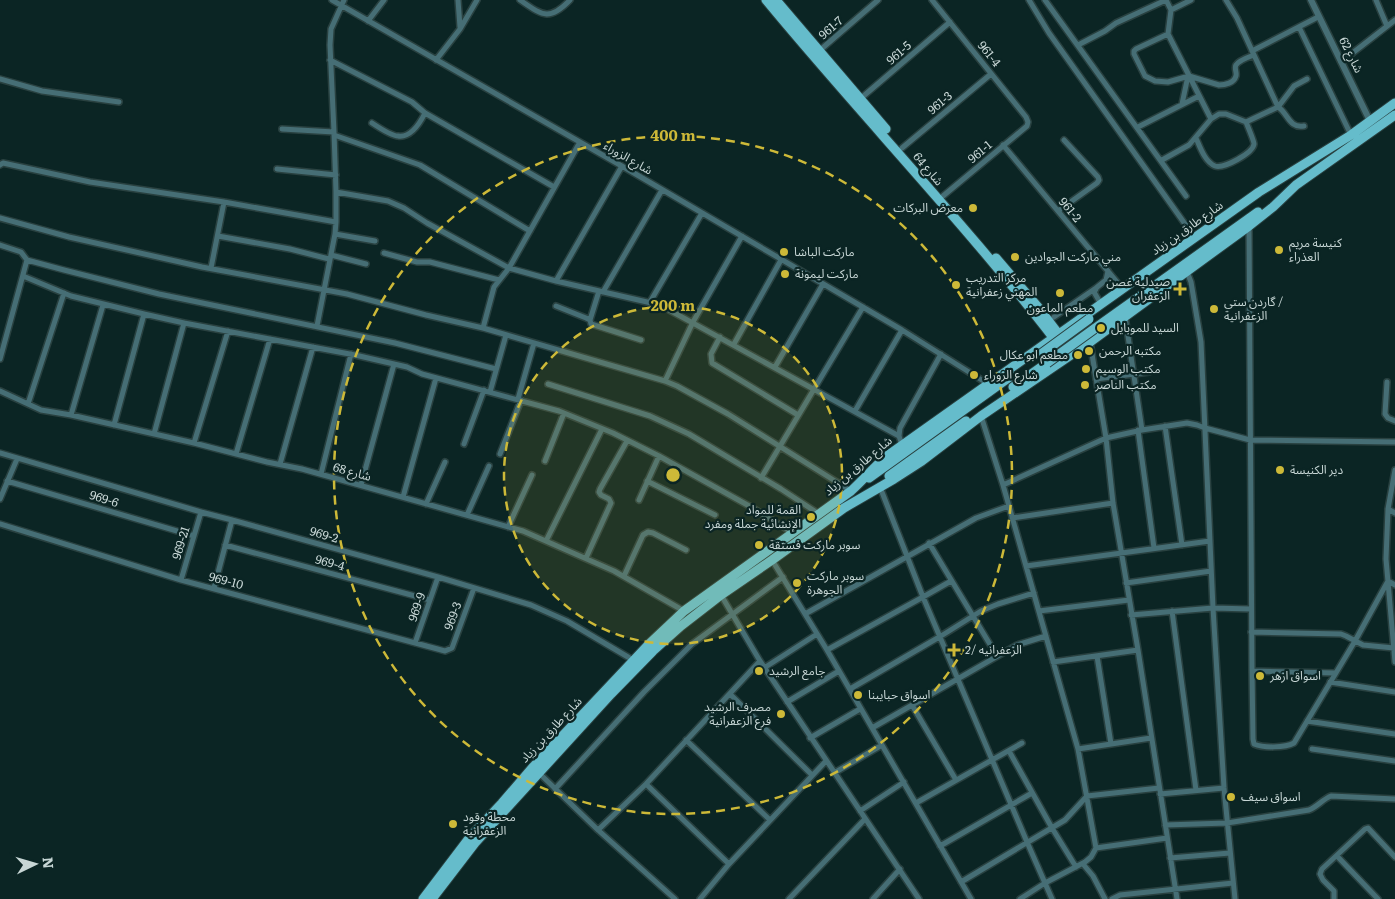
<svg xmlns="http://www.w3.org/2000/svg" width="1395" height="899" viewBox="0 0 1395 899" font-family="Literata,'Noto Sans Arabic',serif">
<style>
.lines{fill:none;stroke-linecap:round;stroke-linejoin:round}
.minor-casing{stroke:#294140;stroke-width:8}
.tertiary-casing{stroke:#294140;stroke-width:9}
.primary-casing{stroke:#294140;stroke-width:11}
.minor{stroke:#466e75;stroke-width:5}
.tertiary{stroke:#466e75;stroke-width:6}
.primary{stroke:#65bccb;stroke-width:9}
.primary-bridge-casing{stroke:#294140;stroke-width:11;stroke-linecap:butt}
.primary-bridge{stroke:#65bccb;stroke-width:9}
.ring{fill:none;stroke:#cdb938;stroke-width:2.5;stroke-dasharray:9 6}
.poi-dot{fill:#cdb938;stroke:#0b2524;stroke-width:2}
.labels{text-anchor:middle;stroke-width:4.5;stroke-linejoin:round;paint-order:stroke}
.street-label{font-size:12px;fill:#c7d6d5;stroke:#0b2524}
.poi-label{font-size:12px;fill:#c7d6d5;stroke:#0b2524;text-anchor:start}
.centre{fill:#cdb938;stroke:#0b2524;stroke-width:2.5}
.ring-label{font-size:15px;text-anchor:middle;font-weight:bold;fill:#cdb938;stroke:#0b2524;stroke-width:4.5;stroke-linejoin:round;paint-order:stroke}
</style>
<rect width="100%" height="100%" fill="#0b2524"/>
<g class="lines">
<g class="minor-casing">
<path id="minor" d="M332,0l295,169 275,161 86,54
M458,0l2,27
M520,0c22,15 29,22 50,0
M932,0l94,117 2,5 -1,4 -84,70
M1029,0l20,33 146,205
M1045,0l141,196
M1166,0l5,10 -3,24 43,85
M1226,0l11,18 41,89c10,6 11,22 26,19
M1376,0l11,26
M1171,10l20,-10
M368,21l16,-21
M1299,27l52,108
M1168,34l-32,15 -2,2v3l11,22 10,5 13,1 21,-6 30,9c6,0 15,-2 17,-9 1,-4 -2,-8 0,-11 3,-5 13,-8 18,-10
M1078,45l27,-14 11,-8 50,-23
M819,51l59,-51
M1252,51l66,-34
M330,60l82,42 13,11 129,74
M436,60l24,-31 17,-29
M1341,62l54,-42
M0,79l42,12 77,11
M860,99l90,-77
M1182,104l6,-28
M372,123c6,4 20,13 26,13 13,2 22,-13 27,-23
M1138,127l61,-31
M282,129l52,3
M334,135l86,30 110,66
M1196,138c4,9 9,24 19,28 9,3 38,-13 39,-22 0,-3 -6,-17 -8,-22
M1003,145l119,143
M902,148l89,-74
M1162,160l27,-15 22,-26 8,-5h7l20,8 32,-15 16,-21 13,-7
M0,165l3,-2 87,19 134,20 112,20
M277,169l59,6
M336,192l52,9 16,7 23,15 82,45 47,13 104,24 239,131
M1058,211l39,-28 2,-3 -1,-3 -34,-37
M0,218l69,19 133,30 145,27 79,21 57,13 182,53 12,5 51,28 123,77
M1249,226l3,445 1,68 1,5c9,4 31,4 40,-1l61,-102 33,-60 7,4
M335,234l40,7
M218,236l72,13 39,10
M0,245l21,7 6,8 37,10 95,24 236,49 101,26
M384,253l33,9h13l69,18
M331,255l35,9
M211,268l13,-66
M1187,272l4,10 10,60 12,266 11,180 11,111
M23,276l48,20 73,18
M556,281l66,-115
M1096,289l-2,3 7,12
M603,292l59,-102
M650,302l52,-89
M556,306l30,12 4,2 1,4 50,16
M1125,316l17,114
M1054,317l42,-29 10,-8 2,-9
M590,320l9,-29
M317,326l18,-92 1,-12v-30l-2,-60 -4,-87 1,-16 13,-29
M483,328l11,-41 15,-19 71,-126
M720,337l-9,17 1,9 86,52
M1090,342l16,96 7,65 25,147 39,249
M734,344l47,-84
M0,359l27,-99
M775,367l48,-83
M1096,379l53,-7
M665,381l28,-59 49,-86
M1387,382l-2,32 3,4 7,3
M548,384l102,32 39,18 92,55 38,25
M0,391l41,19 30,5 123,28 73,19 35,7 221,62 91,40 70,40
M490,392l16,-57
M518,399l16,-56
M28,404l36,-111
M855,411l47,-81
M71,415l32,-110
M981,416l22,69 75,264 18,99 -5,9 -6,5 -40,21 -25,16
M114,425l30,-111 40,9
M1165,426l17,119
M1138,430l16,118
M154,434l30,-111 171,32 52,12 15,7 137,37 54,22 46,23 92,51 42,26
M194,443l34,-112
M464,444l20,-54
M902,445l-3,-9 1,-8 41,-74
M0,453l201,59 31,8 206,57 93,28 36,16 66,39
M236,454l34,-115
M500,454l21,-54
M545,461l19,-48
M280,464l33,-117
M1395,470l-7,39 -2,50 9,103
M321,474l30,-120
M761,478l102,-171
M7,481l187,55
M647,481l68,34
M361,485l33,-121
M1003,485l103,-47 36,-8 45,-7 10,2 8,3 45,12 145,2
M880,487l43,110 104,245 25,57
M403,497l33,-119
M0,499l17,-40
M639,500l20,-44
M426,504l19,-42
M1388,509l7,4
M467,515l22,-49
M1012,518l101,-15
M0,524l181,56 264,71 7,-3 22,-60
M508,527l24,-52
M546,541l56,-112
M929,543l68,113
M225,545l205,55
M586,558l25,-55 -2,-4 -8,-4 -2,-3 1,-3 27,-48
M772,560l55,90 144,249
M1026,566l184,-25
M624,576l19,-41 5,-3 5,1 33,17
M181,580l20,-68
M1126,583l85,-12
M214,588l18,-68
M721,595l39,66 159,238
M1039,611l90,-11
M1172,611l24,179
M805,614l171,-96 33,-12
M1131,615l82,-7 38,1
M1251,632l90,2 5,2 17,9 31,3
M415,643l23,-66
M827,650l96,-53 28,-16
M1097,656l14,88
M1053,662l85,-12
M764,668l53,-34
M1252,671l83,2
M1330,682l65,10
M850,689l91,-53 40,-25 17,-7 36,-11
M730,694l82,81
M787,702l52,-31
M912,705l44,75
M1307,721l88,13
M872,728l145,-83 29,-9
M810,738l50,-29
M686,740l84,80
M1078,749l73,-11
M1312,749l83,12
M1009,751l43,77 24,39
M539,773l59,57 77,69
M834,773l48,-28
M646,784l83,80
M555,789l89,-97 48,-48 91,-67
M1160,794l64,-6
M916,803l106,-60
M860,811l44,-29
M1165,825l62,-2 82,-13c8,-3 14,-11 22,-14l64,3
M598,830l48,-46 114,-123
M940,846l92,-53
M1096,848l71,-10
M1337,856l41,43
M1170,858l60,-5
M1083,864l10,12 12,23
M961,882l104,-62 22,-24 72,-8
M700,899l29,-35 97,-103
M789,899l76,-80
M873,899l27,-30
M1112,899l8,-4 113,-12
M1334,899v-8l-11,-11 -3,-6 2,-5 43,-40 3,-1 27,29"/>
</g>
<g class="tertiary-casing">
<path id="tertiary" d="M1311,0l59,121"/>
</g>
<g class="primary-casing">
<path id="primary" d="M766,0c99,120 208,232 302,357
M776,0l110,129
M996,258l42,49 35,46
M1094,329l164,-117
M1013,387l34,-24
M889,476l77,-55
M869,478l142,-102
M423,899l47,-62 32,-34 31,-36 116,-123 35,-33 167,-120c13,-12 23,-24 36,-35l372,-264 92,-57 44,-32
M432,899l43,-56 136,-149 42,-43 28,-25 40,-31 51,-35 72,-52 50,-29 28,-18 59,-45 109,-74 159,-116 24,-19 23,-22 99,-70"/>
</g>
<use href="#minor" class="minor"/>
<use href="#tertiary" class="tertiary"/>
<use href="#primary" class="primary"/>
<g class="primary-bridge-casing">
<path id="primary-bridge" d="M1041,354l48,-35
M1047,363l47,-34"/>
</g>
<use href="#primary-bridge" class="primary-bridge"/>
</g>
<circle cx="673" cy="475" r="169" fill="#cdb938" fill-opacity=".12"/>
<g class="ring">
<circle cx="673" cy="475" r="169"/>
<circle cx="673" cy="475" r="339"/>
</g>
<g class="poi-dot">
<circle cx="973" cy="208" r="5"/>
<circle cx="1279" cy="250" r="5"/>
<circle cx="784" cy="252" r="5"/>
<circle cx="1015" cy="257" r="5"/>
<circle cx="785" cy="274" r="5"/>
<circle cx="956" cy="285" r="5"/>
<path d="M1177.5 281.5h5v5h5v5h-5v5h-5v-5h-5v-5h5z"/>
<circle cx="1060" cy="293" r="5"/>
<circle cx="1214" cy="309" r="5"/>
<circle cx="1101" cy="328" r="5"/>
<circle cx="1089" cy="351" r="5"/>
<circle cx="1078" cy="355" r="5"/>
<circle cx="1086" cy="369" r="5"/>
<circle cx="974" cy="375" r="5"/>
<circle cx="1085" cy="385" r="5"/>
<circle cx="1280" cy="470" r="5"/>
<circle cx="811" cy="517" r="5"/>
<circle cx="759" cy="545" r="5"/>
<circle cx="797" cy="583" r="5"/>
<path d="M951.5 642.5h5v5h5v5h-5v5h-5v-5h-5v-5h5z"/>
<circle cx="759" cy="671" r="5"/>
<circle cx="1260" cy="676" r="5"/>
<circle cx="858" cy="695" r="5"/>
<circle cx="781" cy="714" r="5"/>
<circle cx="1231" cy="797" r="5"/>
<circle cx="453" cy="824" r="5"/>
</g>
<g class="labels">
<g class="street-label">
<text transform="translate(831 28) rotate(-41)" y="4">961-7</text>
<text transform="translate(899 53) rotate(-41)" y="4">961-5</text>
<text transform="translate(989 54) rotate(51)" y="4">961-4</text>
<text transform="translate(1351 55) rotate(63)" y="4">شارع 62</text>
<text transform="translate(940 103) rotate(-40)" y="4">961-3</text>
<text transform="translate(980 152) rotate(-40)" y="4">961-1</text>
<text transform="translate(628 158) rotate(30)" y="4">شارع الزوراء</text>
<text transform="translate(928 169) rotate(50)" y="4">شارع 64</text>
<text transform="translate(1070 210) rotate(50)" y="4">961-2</text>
<text transform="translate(1187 228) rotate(-35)" y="4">شارع طارق بن زياد</text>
<text transform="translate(858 466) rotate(-40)" y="4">شارع طارق بن زياد</text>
<text transform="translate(352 472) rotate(15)" y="4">شارع 68</text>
<text transform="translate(104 499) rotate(17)" y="4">969-6</text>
<text transform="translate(324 535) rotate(16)" y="4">969-2</text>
<text transform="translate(181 543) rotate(-73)" y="4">969-21</text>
<text transform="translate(330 563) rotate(15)" y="4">969-4</text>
<text transform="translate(226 581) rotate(15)" y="4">969-10</text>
<text transform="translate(417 607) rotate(-71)" y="4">969-9</text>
<text transform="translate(453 616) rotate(-70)" y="4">969-3</text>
<text transform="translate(551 730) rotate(-47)" y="4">شارع طارق بن زياد</text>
</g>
<g class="poi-label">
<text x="963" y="212" text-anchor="end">معرض البركات</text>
<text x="1289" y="247">كنيسة مريم<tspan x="1289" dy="14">العذراء</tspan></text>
<text x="794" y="256">ماركت الباشا</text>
<text x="1025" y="261">مني ماركت الجوادين</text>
<text x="795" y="278">ماركت ليمونة</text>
<text x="966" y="282">مركز التدريب<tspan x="966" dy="14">المهني زعفرانية</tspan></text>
<text x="1170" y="286" text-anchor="end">صيدلية غصن<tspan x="1170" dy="14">الزعفران</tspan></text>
<text x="1224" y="306">گاردن ستي /<tspan x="1224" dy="14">الزعفرانية</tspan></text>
<text x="1060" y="312" text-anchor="middle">مطعم الماعون</text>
<text x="1111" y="332">السيد للموبايل</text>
<text x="1099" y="355">مكتبه الرحمن</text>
<text x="1068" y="359" text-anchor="end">مطعم ابو عكال</text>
<text x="1096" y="373">مكتب الوسيم</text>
<text x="984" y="379">شارع الزوراء</text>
<text x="1095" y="389">مكتب الناصر</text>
<text x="1290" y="474">دير الكنيسة</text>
<text x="801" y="514" text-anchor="end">القمة للمواد<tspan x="801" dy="14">الإنشائية جملة ومفرد</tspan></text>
<text x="769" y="549">سوبر ماركت فستقة</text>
<text x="807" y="580">سوبر ماركت<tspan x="807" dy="14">الجوهرة</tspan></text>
<text x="965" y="654">الزعفرانيه /2</text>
<text x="769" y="675">جامع الرشيد</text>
<text x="1270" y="680">اسواق ازهر</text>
<text x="868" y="699">اسواق حبايبنا</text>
<text x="771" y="711" text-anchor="end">مصرف الرشيد<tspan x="771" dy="14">فرع الزعفرانية</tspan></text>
<text x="1241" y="801">اسواق سيف</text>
<text x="463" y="821">محطة وقود<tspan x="463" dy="14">الزعفرانية</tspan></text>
</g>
</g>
<circle cx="673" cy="475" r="8" class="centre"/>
<g class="ring-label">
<text x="673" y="141">400 m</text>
<text x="673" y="311">200 m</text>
</g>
<g transform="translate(35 864) rotate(85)" stroke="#0b2524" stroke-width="4" paint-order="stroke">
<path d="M0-4L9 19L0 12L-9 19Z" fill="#c7d6d5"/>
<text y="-8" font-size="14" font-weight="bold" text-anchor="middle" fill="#c7d6d5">N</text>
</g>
</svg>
